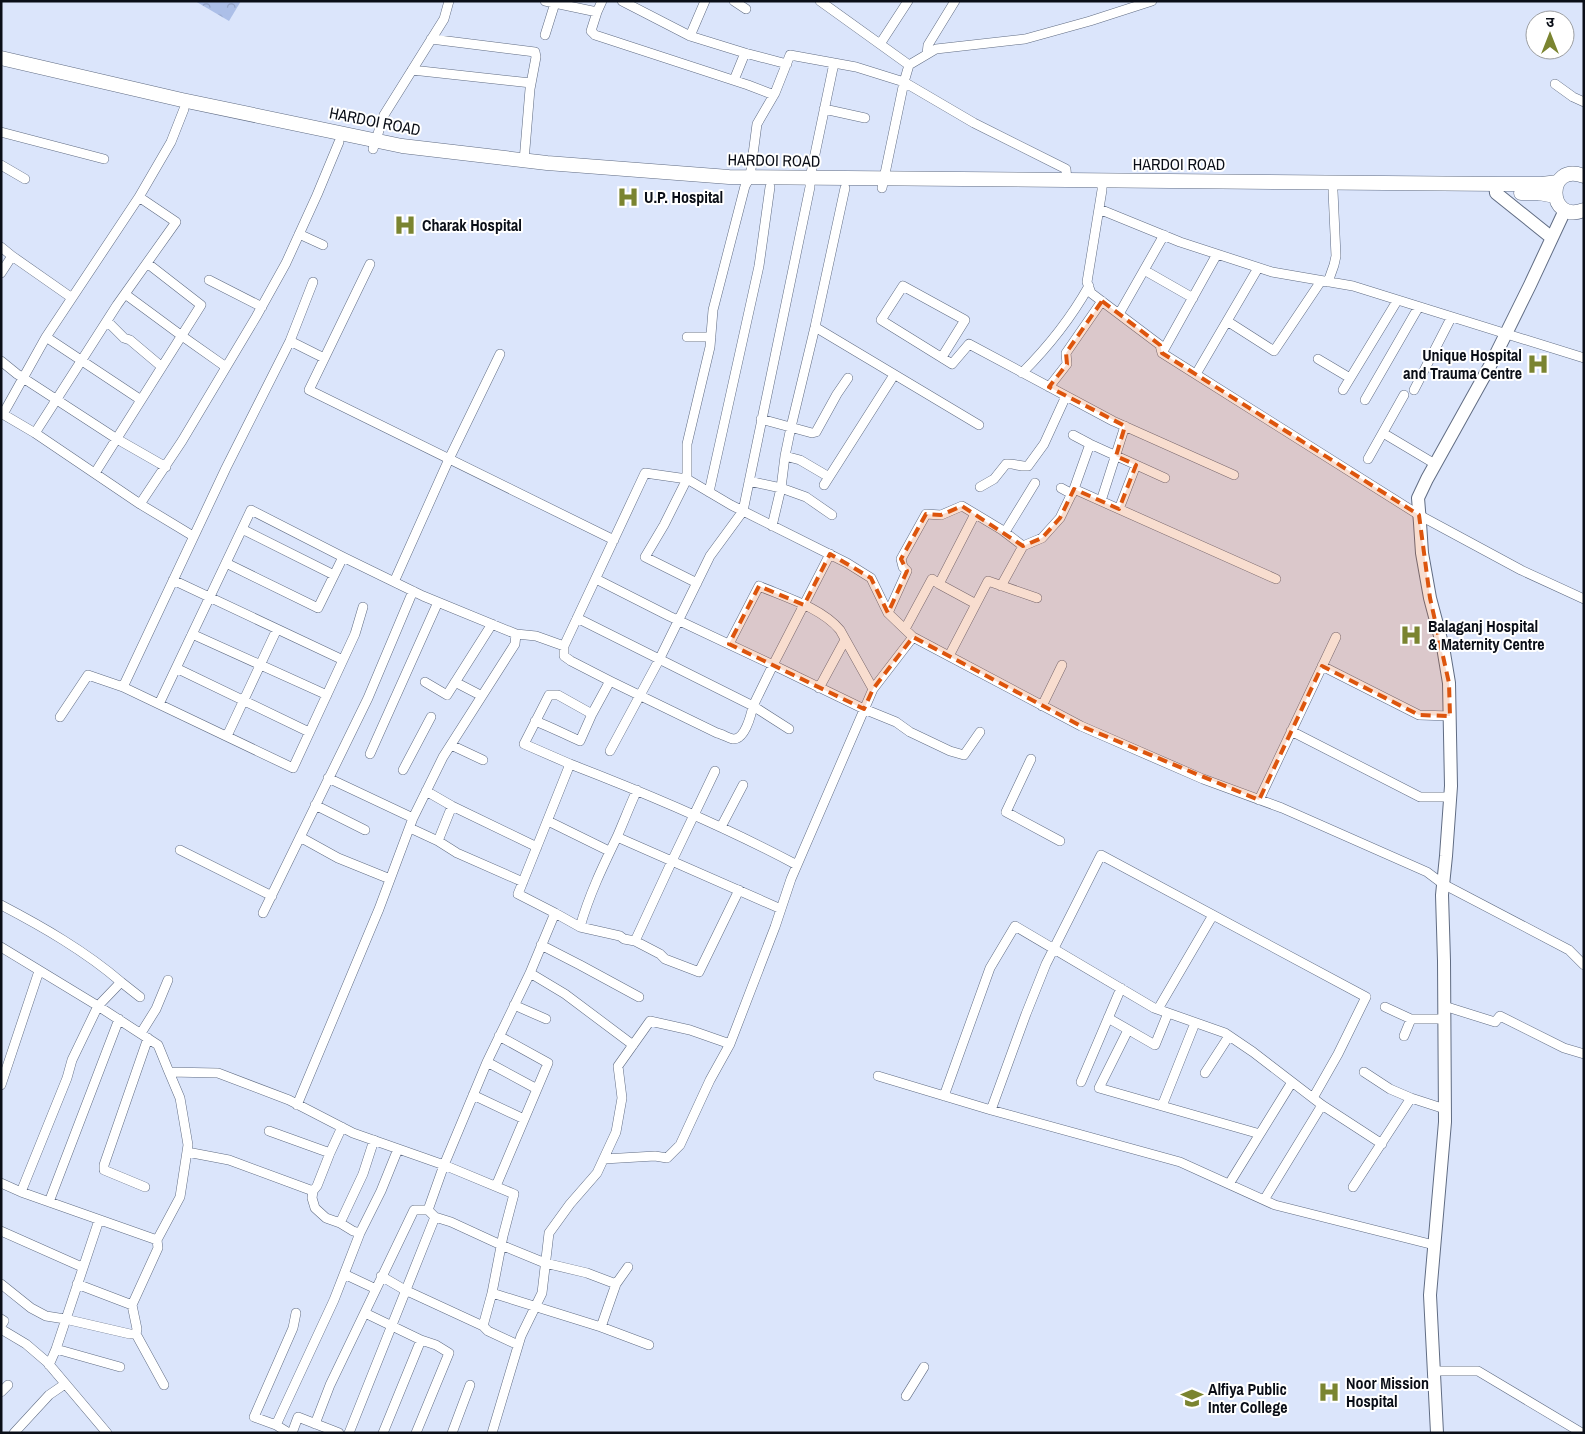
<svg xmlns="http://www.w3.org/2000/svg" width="1585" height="1434" viewBox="0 0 1585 1434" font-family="'Archivo Narrow','Noto Sans Devanagari',sans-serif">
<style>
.forest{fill:url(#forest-crowns)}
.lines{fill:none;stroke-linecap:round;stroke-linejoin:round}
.street-casing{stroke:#606c83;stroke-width:10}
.secondary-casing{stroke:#606c83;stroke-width:14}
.primary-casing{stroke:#606c83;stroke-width:15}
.street{stroke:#fff;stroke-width:9}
.secondary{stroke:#fff;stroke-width:12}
.primary{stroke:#fff;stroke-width:14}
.marked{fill:#dd550d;fill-opacity:0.2;stroke:#dd550d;stroke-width:4;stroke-dasharray:10 6;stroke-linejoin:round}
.labels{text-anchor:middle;stroke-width:4;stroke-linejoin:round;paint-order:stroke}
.street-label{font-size:16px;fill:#0a0e17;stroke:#fff}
.poi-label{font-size:16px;font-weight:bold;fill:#0a0e17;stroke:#fff;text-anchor:start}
</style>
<defs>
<pattern id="forest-crowns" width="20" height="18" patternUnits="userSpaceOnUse" patternTransform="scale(1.25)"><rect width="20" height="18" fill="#acbfe8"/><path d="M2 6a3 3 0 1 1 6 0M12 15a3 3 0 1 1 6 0" fill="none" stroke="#93a3c6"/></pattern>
</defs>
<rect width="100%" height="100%" fill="#dbe5fb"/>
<path class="forest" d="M195,1h46l-12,20z"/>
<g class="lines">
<g class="street-casing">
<path id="street" d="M545,1l52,11 5,-11
M622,1l68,35 55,17 42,11
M734,1l12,8
M820,1l89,64
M597,12l-6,19 4,4 153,50 26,10
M545,35l10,-32
M690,36l15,-35
M431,39l104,13 1,5 -6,32 -6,72
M880,44l28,-43
M927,54l1,-9 27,-44
M412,70l119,13
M734,80l11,-27
M1555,84l18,13 11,5
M184,109l-13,33 -32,55 37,25 -59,83 -82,128 105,71 42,-63 74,-124 30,-54 31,-68 22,-53
M824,109l41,9
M1,132l103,27
M373,149l11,-34 60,-96 5,-18
M1,165l24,14
M1102,181v9l-15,92 4,11 69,52 2,8 257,162 102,55 63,29
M882,188l22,-106 5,-17 27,-16 89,-10 65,-18 62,-20
M1099,209l81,33 92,30 81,14 231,72
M299,234l24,11
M1,247l11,9
M370,264l-61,126 305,150
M1144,270l49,28
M1,273l11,-17 60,42
M209,280l53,27
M1328,282l6,-17 2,-9 -3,-65
M125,294l57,42 44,31
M1119,314l45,-79
M107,321l17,17 6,2 32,27
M1227,321l47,30 47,-70
M815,327l164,98
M46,337l95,63
M687,337h24
M290,341l34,17
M1162,353l55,-99
M942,357l23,-37 -62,-34 -22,34 71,44 17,-20 144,77 121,54
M1318,359l32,19
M1,361l16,13 100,65 49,28
M1022,373c26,-26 49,-55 67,-87
M1196,374l62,-106
M1049,387l18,-23 -1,-11 36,-52
M1343,390l54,-89
M1414,390l37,-72
M1365,400l53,-92
M1,413l34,20
M3,414l43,-77 93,-140
M761,419l51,14 4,-1 21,-38 11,-16
M1383,433l52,31
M1073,435l17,9 75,34
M785,456l15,4 29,17
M1368,459l36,-64
M95,473l106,-168 -54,-42
M749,481l32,7 25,9 26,18
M824,485l70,-110
M980,487l14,-8 12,-15c8,-1 14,3 22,2l16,-22 22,-48
M1061,488l11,6
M1074,489l202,90
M709,492l50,-226 11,-79
M1101,501l24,-75
M140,504l53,32
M1119,509l17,-44
M772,526l9,-38 4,-32 6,-29 24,-100 30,-139
M242,529l92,46
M1005,532l30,-49
M226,563l92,45 25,-51
M596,579l73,37 104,49 57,-111
M173,580l170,80
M394,582l55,-123 51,-105
M697,583l-52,-26 19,-32 23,-46v-35l23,-97 3,-37 32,-124 5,-9 7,-53 18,-31 15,-38 66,12 48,15 70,41 92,46 1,12
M939,584l37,20
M1001,586l22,-40 19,-8 18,-20 14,-29 16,-45
M888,613l19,-42 -4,-4 -2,-8 25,-45 15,1 21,-9 40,24 21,16
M577,618l176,88 20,-41 91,44 32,13 14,10 40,19 14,4 16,-23
M905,629l27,-50 7,5 36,-70
M192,634l135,61
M729,644l30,-58c26,11 63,22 81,44l33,59
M564,646v10l7,5 39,20 107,52c5,1 11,5 16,6 12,1 18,-24 20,-33l36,23
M949,656l39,-75 49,17
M1322,666l97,49 31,1
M176,668l133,64
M425,682l22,13 45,-71
M455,682l27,14
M123,687l103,-219 64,-127 23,-59
M819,688l26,-48
M159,704l92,-194 92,47 80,39 93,38 20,2 28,10 81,-173 42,6 44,26 116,58 24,15 17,35 25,24 168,89 122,53 79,29 145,64 16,12 126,66 15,15
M1042,706l20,-41
M60,717l28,-42 35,12 170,81 62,-134 8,-27
M535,721c16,6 29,13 45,20l12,-27 18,-33
M1291,731l129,66h30
M227,736l50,-107
M451,745l32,15
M610,751l49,-91 51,-104 33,-45 67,-324v-9l24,-115
M370,754l68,-152
M1031,759l-25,53 54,29
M570,764l-46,-20 25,-49h9l34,19
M403,770l28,-53
M328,778l85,40
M426,791l26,15 85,41
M1259,800l77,-163
M315,805l50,25
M548,821l61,30
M721,827l22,-42
M410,828l28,13 19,12 66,29
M300,837l38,21 52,21
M617,837l164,72
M438,841l14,-35
M180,850l92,46
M1,905c42,22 84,46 120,77l-23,24 -26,54 -5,18 -46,114
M263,913l105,-215 45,-107
M555,913l25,14 40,9 4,3 11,2 25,13 5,5 34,13 40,-82
M580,927c9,-32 23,-61 37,-90 7,-16 13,-32 20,-47
M635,941l37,-80 43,-90
M541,945l39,20 59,32
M1,947l97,59 60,39 11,27 49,1 71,27 64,33 91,32 70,29 -11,42 -11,57 109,34 15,-43 12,-17
M530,973l35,21 68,51
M121,982l19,15
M514,1005l32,14
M1444,1006l51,16 5,-6 64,32 20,6
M1385,1007l26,12h33
M1158,1009l55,-94
M1108,1018l47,27 13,-32
M1128,1030l-29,58 161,46
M141,1033l15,-24 12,-29
M1404,1036l7,-17
M487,1062l50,27
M1364,1072l26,17 21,9
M1205,1073l24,-37
M878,1076l113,34 189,52 95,43 159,40
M1081,1082l40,-94
M1,1085l38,-114
M473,1095l51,24
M944,1096l46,-128 25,-42 139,82 71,25 28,19 69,53 60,39
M297,1105l82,-196 34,-91 30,-61 72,-113 1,-10
M1162,1106l33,-83
M991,1110l35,-96 20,-50 55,-109 265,142 -28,57 -25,44
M342,1127l-12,26 -13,33 -4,5 -1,7 3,10 11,10 14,5 13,8 7,2
M269,1131l61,22
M187,1152l42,8 84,31
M604,1159l51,-3 12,2 13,-13 30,-65 20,-36 45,-117 16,-48 82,-190 40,-52
M1,1183l20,9 136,48 23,-43 8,-52 -8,-47 -11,-26
M1229,1184l63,-102
M496,1186l52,-123 -49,-27
M145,1187l-41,-17v-5l44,-127
M1353,1187l58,-89 34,11
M1264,1200l58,-95
M49,1202l70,-183
M428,1210l16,-45 43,-103 43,-89 25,-60 -37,-19 52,-130c78,30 154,62 227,101
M340,1223l23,-49 11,-34
M1,1231l81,36
M157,1240l1,8 -26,57 5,24 -1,5 28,51
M344,1274l32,15
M381,1276l24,14 78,36 5,5 30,14
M1,1284l30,24 15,8 19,3 65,15h6
M77,1284l55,21
M365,1313l56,27 15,5 13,8 -33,80
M1,1319l3,2 -3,5
M483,1326l9,-33
M601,1327l48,18
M1,1329l25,15 21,18 60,71
M56,1349l64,18
M49,1365l7,-16 43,-129
M1433,1371h45l104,62
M1,1392l7,-7
M906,1396l18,-29
M315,1424l15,-39 84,-175h14l7,7 16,5 50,23 44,18 42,10 29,11
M276,1425l58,-125 26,-67 21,-42 17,-42
M14,1433l35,-38 16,-11
M289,1433l-13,-8 -22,-8 39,-89 3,-15
M292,1433l6,-16 41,16
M349,1433l86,-216
M383,1433l38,-93
M452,1433l18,-48
M492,1433l29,-97 21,-43 7,-60 21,-29 27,-31 19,-41 6,-34 -4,-32 32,-45 40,9 40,14"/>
</g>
<g class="secondary-casing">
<path id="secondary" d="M1495,184l1,9 56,45
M1437,1433l-7,-138 15,-173 -1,-161 -2,-66 4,-39 5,-70 -2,-103 -6,-36 -13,-49 -8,-45 -2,-30 -2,-25 9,-19 64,-115 39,-79 35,-75"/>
</g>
<g class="primary-casing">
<path id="primary" d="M1,58l181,42 220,46 145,17 182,14 771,7h42l16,-2
M1584,176c-39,-15 -37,49 0,34
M1521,193h18l16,3"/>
</g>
<use href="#street" class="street"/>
<use href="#secondary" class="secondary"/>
<use href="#primary" class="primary"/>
</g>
<path class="marked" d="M1102,301l58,44 2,8 257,162 11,83 19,85 1,33 -31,-1 -97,-49 -63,134 -178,-74 -168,-89 -40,52 -9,20 -135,-65 30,-58 45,19 26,-51 41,24 17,35 19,-42 -6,-12 25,-45 15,1 21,-9 61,40 19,-8 18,-20 14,-29 45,20 17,-44 -20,-9 9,-30 -76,-39 18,-23 -1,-11z"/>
<defs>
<g id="hospital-bare" transform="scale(1.725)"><path d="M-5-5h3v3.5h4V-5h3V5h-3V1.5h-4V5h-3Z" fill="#7a8430" stroke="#fff" stroke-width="2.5" paint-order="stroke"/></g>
<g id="school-bare" transform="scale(1.725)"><path d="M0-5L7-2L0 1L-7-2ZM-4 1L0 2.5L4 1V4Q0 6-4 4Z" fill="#7a8430" stroke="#fff" stroke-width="2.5" paint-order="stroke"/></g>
</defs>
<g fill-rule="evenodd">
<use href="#hospital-bare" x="628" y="197"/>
<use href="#hospital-bare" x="405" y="225"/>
<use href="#hospital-bare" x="1538" y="364"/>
<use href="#hospital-bare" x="1411" y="635"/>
<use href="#hospital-bare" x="1329" y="1392"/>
<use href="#school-bare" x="1192" y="1398"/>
</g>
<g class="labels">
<g class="street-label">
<text transform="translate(375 121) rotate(11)" y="6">HARDOI ROAD</text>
<text transform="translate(774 160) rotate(1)" y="6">HARDOI ROAD</text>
<text x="1179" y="170">HARDOI ROAD</text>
</g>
<g class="poi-label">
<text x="644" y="203">U.P. Hospital</text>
<text x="422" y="231">Charak Hospital</text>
<text x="1522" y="361" text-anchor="end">Unique Hospital<tspan x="1522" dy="18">and Trauma Centre</tspan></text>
<text x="1428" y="632">Balaganj Hospital<tspan x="1428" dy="18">&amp; Maternity Centre</tspan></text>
<text x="1346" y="1389">Noor Mission<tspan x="1346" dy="18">Hospital</tspan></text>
<text x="1208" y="1395">Alfiya Public<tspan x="1208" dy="18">Inter College</tspan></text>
</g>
</g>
<rect width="1585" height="1434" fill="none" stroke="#0a0e17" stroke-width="5"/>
<g transform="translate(1550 35)"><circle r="24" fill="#ffffff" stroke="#9d9fa2"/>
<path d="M0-4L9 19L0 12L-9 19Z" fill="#7a8430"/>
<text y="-8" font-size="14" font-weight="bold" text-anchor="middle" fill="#0a0e17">उ</text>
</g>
</svg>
